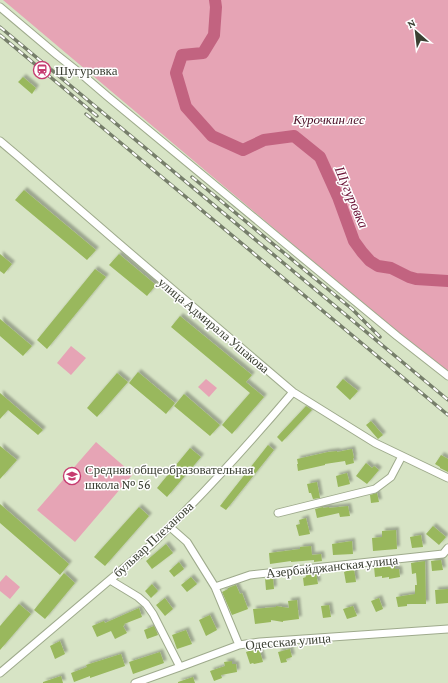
<svg xmlns="http://www.w3.org/2000/svg" width="448" height="683" viewBox="0 0 448 683" font-family="'Crimson Pro',serif">
<style>
.green{fill:#e6a4b5}
.lines{fill:none;stroke-linecap:round;stroke-linejoin:round}
.river{stroke:#c26380;stroke-width:12}
.building{fill:#99b85d;filter:url(#shadow)}
.minor-casing{stroke:#9eaa8c;stroke-width:9}
.minor{stroke:#fff;stroke-width:7}
.rail-casing{stroke:#767e6a;stroke-width:3.5}
.rail{stroke:#fff;stroke-width:2;stroke-dasharray:6;stroke-linecap:butt}
.labels{text-anchor:middle;stroke-width:3;stroke-linejoin:round;paint-order:stroke}
.poi-label{font-size:13px;fill:#3a3f32;stroke:#fff;text-anchor:start}
.park-label{font-size:13px;font-style:italic;fill:#4b0f26;stroke:#fff}
.street-label{font-size:13px;fill:#3a3f32;stroke:#fff}
.water-label{font-size:14px;font-style:italic;fill:#6a1236;stroke:#fff}
</style>
<defs>
<filter id="shadow"><feDropShadow dx="3" dy="-3" stdDeviation="1" flood-color="#0004"/></filter>
</defs>
<rect width="100%" height="100%" fill="#d7e4c5"/>
<path class="green" d="M3,0h445v375z
M71,346l15,12 -15,17 -14,-12z
M206,379l11,9 -8,9 -11,-10z
M96,442l37,32 -58,68 -38,-32z
M6,575l14,12 -10,12 -10,-8v-9z"/>
<g class="lines">
<path class="river" d="M215,0l1,7 -2,28 -11,18 -21,2 -6,18 10,34 26,29 31,14 21,-10 30,-4 26,21 18,40 16,44 8,11 8,9 8,5 13,2 18,9 7,2 32,2"/>
</g>
<path class="building" d="M23,77l13,11 -4,6 -14,-12z
M24,190l72,60 -9,10 -72,-60z
M0,254l12,10 -8,10 -4,-3z
M119,254l37,31 -9,11 -38,-31z
M95,269l11,8 -59,72 -10,-9z
M180,316l72,59 -6,7 18,15 -32,37 -10,-9 28,-32 -79,-66z
M0,319l32,27 -9,10 -23,-20z
M138,372l37,31 -9,11 -37,-31z
M117,373l11,9 -31,35 -10,-9z
M343,379l15,12 -8,9 -14,-13z
M0,393l43,37 -5,5 -30,-25 -8,9z
M184,394l36,31 -10,11 -36,-30z
M306,406l6,4 -30,32 -5,-5z
M371,421l12,14 -5,4 -12,-14z
M268,445l6,5 -48,60 -6,-4z
M0,446l17,14 -17,19z
M190,448l11,9 -34,40 -10,-9z
M352,449l2,9h-1l1,5 -8,2 -1,-4 -20,3v1l-27,6 -1,-7h1l-1,-5 31,-7 9,-1v1z
M441,455l7,4v13l-8,-4v-1l-5,-3z
M366,463l6,5 2,-2 5,4 -12,14 -11,-8z
M347,473l3,11 -12,3 -2,-11z
M317,482l3,16 -7,1 -2,-6h-2l-2,-9z
M377,493l2,9 -8,1 -1,-8z
M0,504l69,60 -9,11 -60,-52z
M348,506l2,10 -10,1 -1,-4 -22,5 -2,-9 8,-2v1l6,-1v1z
M139,507l10,9 -44,50 -11,-9z
M306,518l4,16 -11,2 -3,-11 4,-1 -1,-4z
M433,526l13,11 -7,8 -13,-11z
M396,530l1,19 -24,2 -1,-13 10,-1v-6z
M421,535l2,12 -11,1 -2,-11z
M352,541l1,13 -20,1 -1,-11z
M166,544l7,9 -21,16 -6,-8z
M311,546l1,9 9,-1 1,7 -8,1v-2l-23,2v-1l-21,3 -1,-11 31,-4v-2z
M441,560l2,10 -11,1 -1,-10z
M425,561l1,43h-19v2l-9,1 -2,-10 19,-3v-9h2l-1,-12 -4,1 -1,-11z
M179,562l5,7 -10,8 -5,-6z
M395,564v5h4l1,8 -11,2v-2l-7,1v-2l-7,1 -1,-10z
M354,569l2,13 -10,1 -2,-11 3,-1v-1z
M64,573l11,10 -30,36 -11,-9z
M316,573l2,11 -14,2 -1,-8 3,-1 -1,-3z
M191,577l6,7 -10,8 -6,-7z
M265,578h8l1,11 -8,1z
M152,584l6,7 -7,7 -6,-7z
M236,585l4,9 2,-1 6,16 -16,6 -10,-23 6,-3v-1z
M448,589v14l-12,1 -1,-14z
M165,598l8,11 -8,7 -9,-11z
M379,598l4,11 -7,3 -5,-11z
M297,600l2,19 -16,2v1l-12,-2v2l-16,2 -2,-15 23,-2v-1l13,2 -1,-7z
M19,604l12,10 -31,36v-24z
M329,605l2,12 -8,1 -2,-12z
M353,606l4,10 -10,3 -4,-10z
M139,608l3,9 -18,7 1,1 -2,1 4,7 -12,6 -4,-8 -14,6 -5,-11 12,-5 1,2z
M210,615l7,15 -11,6 -7,-16z
M154,626l4,9 -11,4 -3,-9z
M186,630l6,14 -15,5 -5,-14z
M60,641l5,13 -10,5 -5,-13z
M259,648l4,14 -9,2 -1,-1 -3,1 -4,-12z
M290,649l2,8 -6,2 1,3 -6,1 -3,-11z
M160,652l4,11 -31,11 -4,-12z
M121,654l4,12 -35,12v-2l-16,6 -3,-9 16,-6 -1,-2z
M232,661v3h4l1,8 -16,3 1,3 -8,3 -4,-10 15,-5 -1,-4z
M61,676l2,7h-20v-1z
M193,677l2,6h-17v-1z"/>
<g class="lines">
<g class="minor-casing">
<path id="minor" d="M0,7l57,48 29,23 21,18 290,240 51,40
M0,141l19,16 97,84 177,151 82,51 73,35
M278,513l97,-24 16,-12 11,-21
M170,527l17,15 28,45 24,58
M110,580l28,17 8,7 7,10 27,53
M215,587l35,-12 193,-21 5,-6
M0,673l151,-128c50,-48 97,-100 142,-153
M135,683l45,-16 59,-22 21,-3 188,-13"/>
</g>
<use href="#minor" class="minor"/>
<g class="rail-casing">
<path id="rail" d="M0,27l448,373
M0,35l97,81
M86,114l362,301
M192,177l160,132 28,28"/>
</g>
<use href="#rail" class="rail"/>
</g>
<defs>
<g id="station-ring" transform="scale(0.9)"><circle r="9.5" fill="#fff" stroke="#c63b70" stroke-width="1.5"/><path d="M-3-6H3Q5-6 5-4V2Q5 4 3 4L4.5 6H3L1.5 4h-3L-3 6H-4.5L-3 4Q-5 4-5 2V-4Q-5-6-3-6ZM-3.5-4v3h7v-3ZM-3.5 1v1.5H-2V1ZM2 1v1.5H3.5V1Z" fill="#c63b70"/></g>
<g id="school-ring" transform="scale(0.9)"><circle r="9.5" fill="#fff" stroke="#c63b70" stroke-width="1.5"/><path d="M0-5L7-2L0 1L-7-2ZM-4 1L0 2.5L4 1V4Q0 6-4 4Z" fill="#c63b70"/></g>
</defs>
<g fill-rule="evenodd">
<use href="#station-ring" x="42" y="70"/>
<use href="#school-ring" x="72" y="476"/>
</g>
<g class="labels">
<g class="poi-label">
<text x="55" y="75">Шугуровка</text>
<text x="85" y="474">Средняя общеобразовательная<tspan x="85" dy="15">школа № 56</tspan></text>
</g>
<g class="park-label">
<text x="329" y="124">Курочкин лес</text>
</g>
<g class="street-label">
<text transform="translate(214 325) rotate(40)" y="5">улица Адмирала Ушакова</text>
<text transform="translate(153 539) rotate(-43)" y="5">бульвар Плеханова</text>
<text transform="translate(332 566) rotate(-6)" y="5">Азербайджанская улица</text>
<text transform="translate(288 641) rotate(-5)" y="5">Одесская улица</text>
</g>
<g class="water-label">
<text transform="translate(352 197) rotate(67)" y="5">Шугуровка</text>
</g>
</g>
<g transform="translate(416 32) rotate(332)" stroke="#ffffff" stroke-width="3" paint-order="stroke">
<path d="M0-3L7 15L0 10L-7 15Z" fill="#3a3f32"/>
<text y="-6" font-size="11" font-weight="bold" text-anchor="middle" fill="#3a3f32">N</text>
</g>
</svg>
